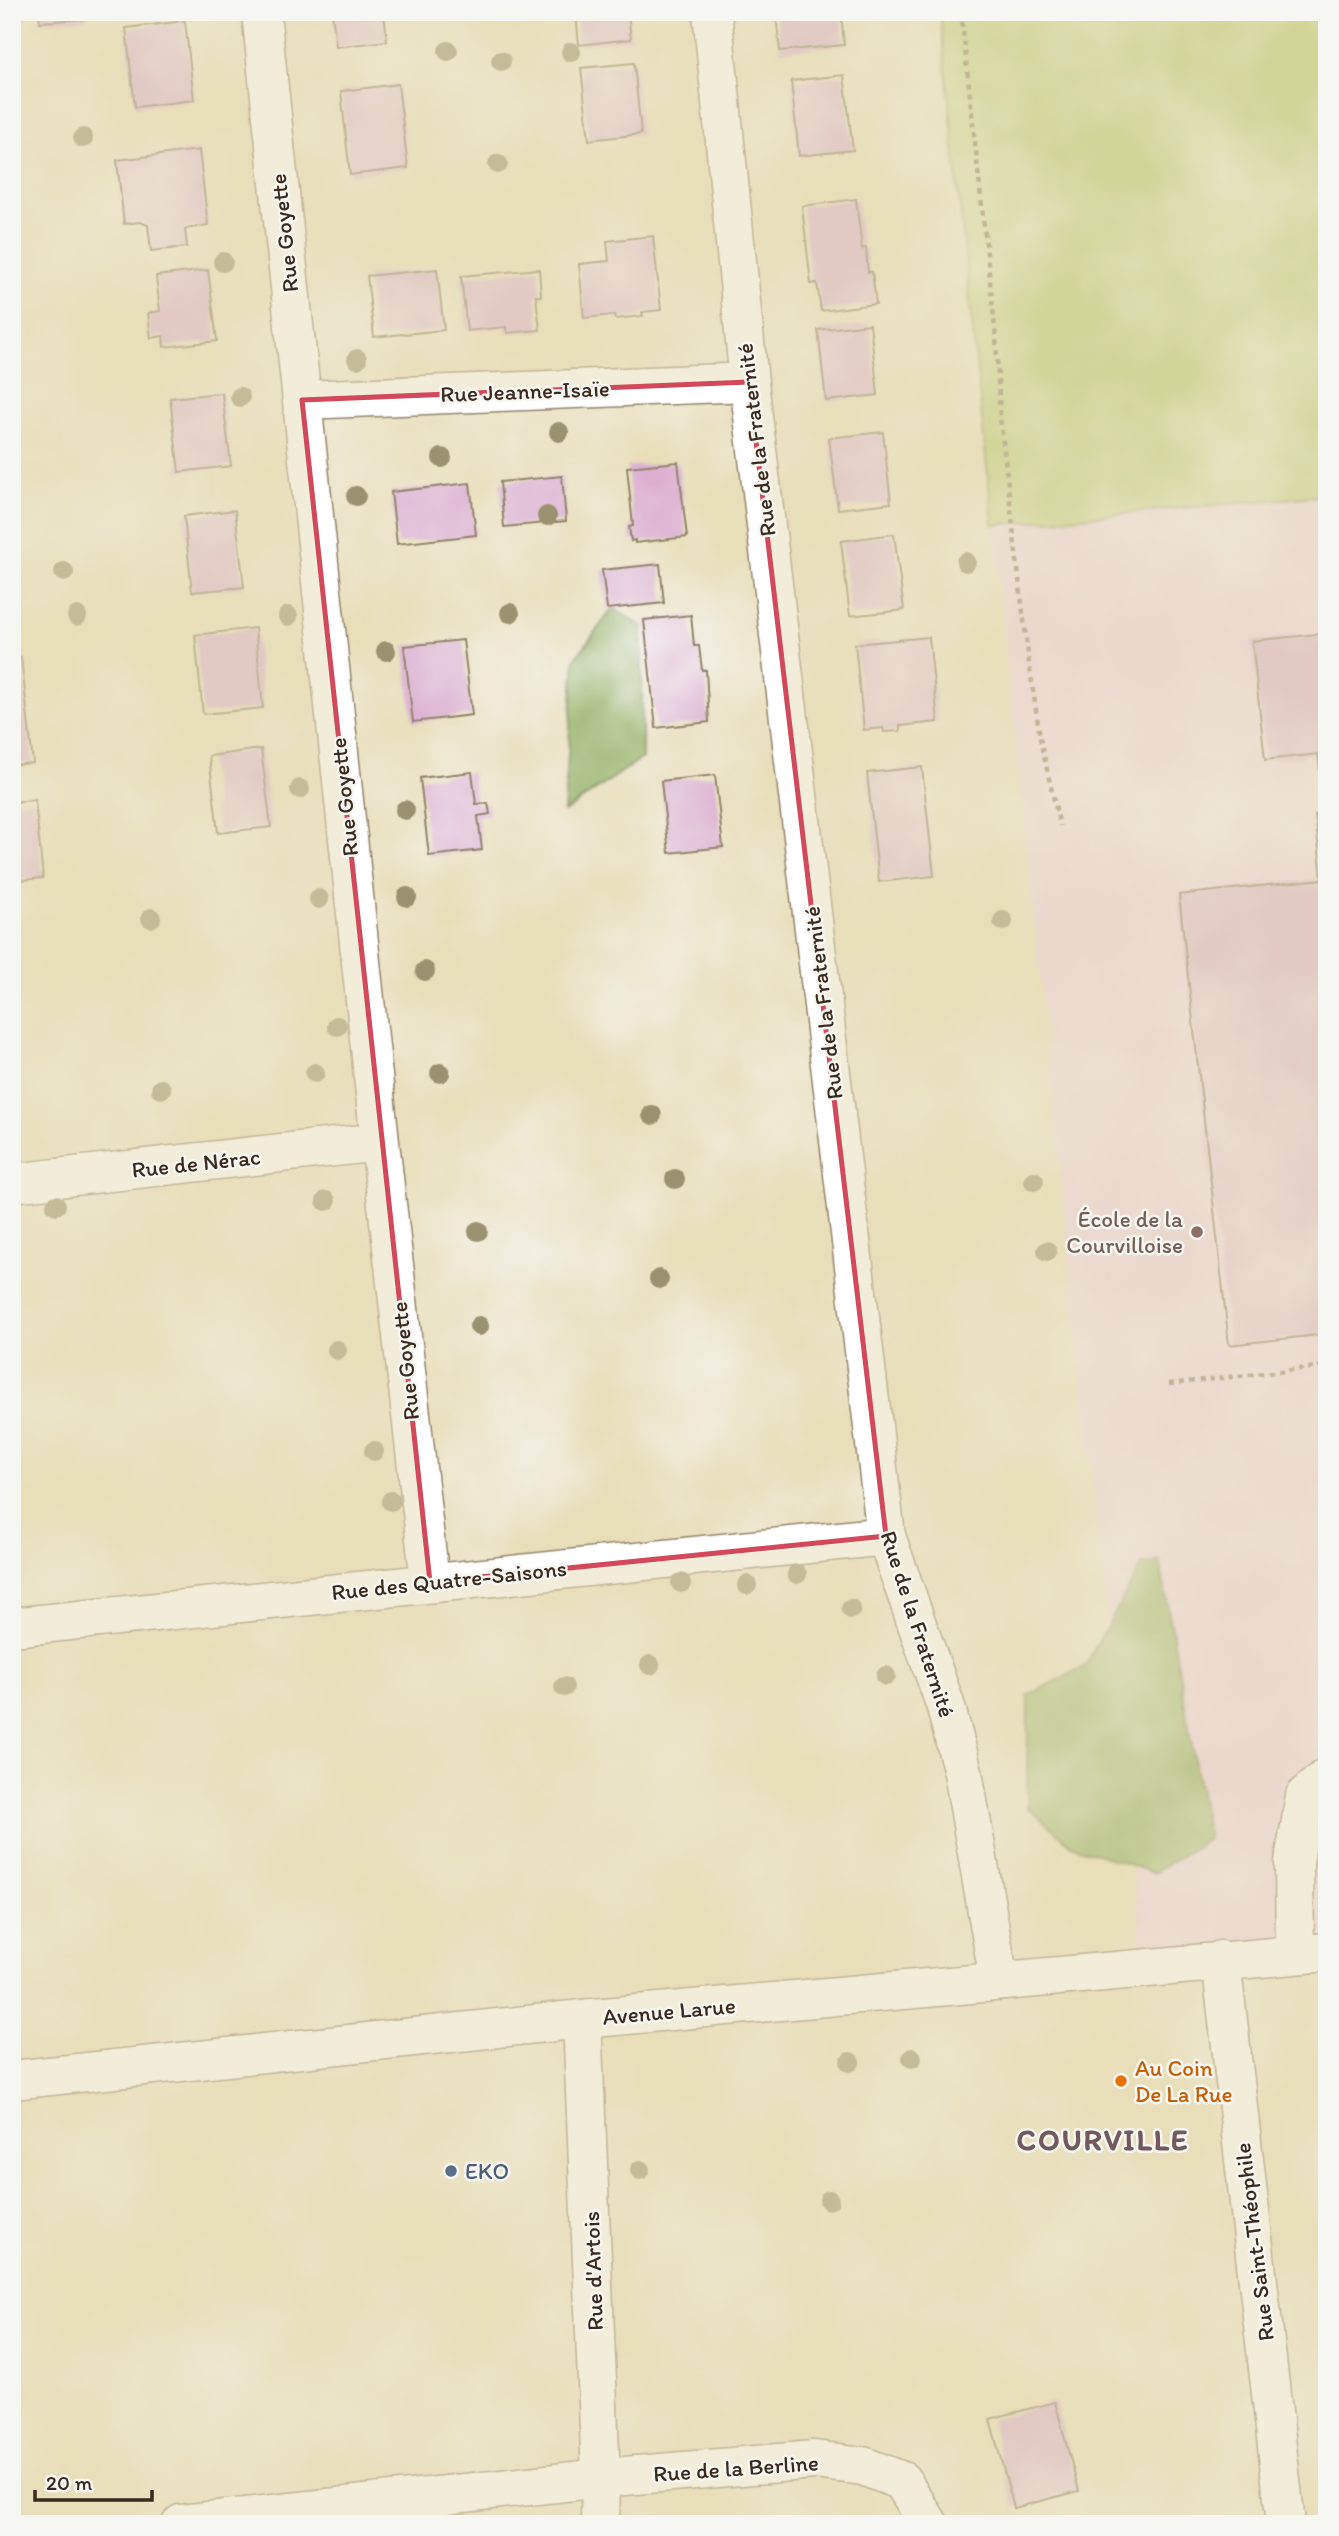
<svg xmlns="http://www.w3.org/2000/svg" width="1339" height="2536" viewBox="0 0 1339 2536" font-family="Itim,sans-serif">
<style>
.built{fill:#f0d0e5}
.green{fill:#b7ca6e;stroke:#797a46;stroke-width:2}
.forest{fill:#91ae61;stroke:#666c40;stroke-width:2}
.building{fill:#dcafd0}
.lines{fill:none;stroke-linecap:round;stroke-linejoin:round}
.minor-casing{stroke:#92846c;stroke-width:41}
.path{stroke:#92846c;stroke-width:4.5;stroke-dasharray:5 5;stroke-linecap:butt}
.minor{stroke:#fff;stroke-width:38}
.tree{fill:#9a916f}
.marked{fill:none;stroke:#d1495b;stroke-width:5;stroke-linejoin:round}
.education-dot{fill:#8d6e63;stroke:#f6f6f2;stroke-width:2.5}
.food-dot{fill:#e8710a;stroke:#f6f6f2;stroke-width:2.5}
.service-dot{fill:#5c6f8a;stroke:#f6f6f2;stroke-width:2.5}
.labels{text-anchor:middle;stroke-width:5;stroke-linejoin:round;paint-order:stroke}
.street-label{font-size:23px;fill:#3b2a1e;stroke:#f6f6f2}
.education-label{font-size:23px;fill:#785e54;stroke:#f6f6f2;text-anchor:end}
.food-label{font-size:23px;fill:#c56008;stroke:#f6f6f2;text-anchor:start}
.service-label{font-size:23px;fill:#4e5e75;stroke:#f6f6f2;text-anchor:start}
.district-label{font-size:30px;font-weight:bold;letter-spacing:2px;fill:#73595c;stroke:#f6f6f2}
</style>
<rect width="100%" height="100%" fill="#f6f6f2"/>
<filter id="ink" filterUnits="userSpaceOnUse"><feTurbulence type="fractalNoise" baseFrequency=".0143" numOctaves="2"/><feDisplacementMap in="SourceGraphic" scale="14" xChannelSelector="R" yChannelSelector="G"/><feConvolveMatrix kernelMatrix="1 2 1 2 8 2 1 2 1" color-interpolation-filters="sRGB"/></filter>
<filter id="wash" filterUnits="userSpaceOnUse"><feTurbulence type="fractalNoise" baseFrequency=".00686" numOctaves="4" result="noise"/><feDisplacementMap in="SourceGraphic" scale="28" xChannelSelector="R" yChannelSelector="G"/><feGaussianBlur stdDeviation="1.57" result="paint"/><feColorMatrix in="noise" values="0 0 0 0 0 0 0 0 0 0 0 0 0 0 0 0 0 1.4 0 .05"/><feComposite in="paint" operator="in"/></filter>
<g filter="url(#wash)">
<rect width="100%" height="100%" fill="#e8deb9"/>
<path class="built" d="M1327,495v1445l-184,19 -150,-1434z"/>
<path class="green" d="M940,12h387v483l-334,30z"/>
<path class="forest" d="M613,608l29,18v132l-78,54 11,-153z
M1160,1561l48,278 -54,34 -81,-27 -46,-39 1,-112 57,-29 56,-100z"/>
<g id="blocks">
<path class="building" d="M39,12h46l1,7 -46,3z
M332,12h52l3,29 -51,6z
M576,12h52l3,27 -52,6z
M781,12h60l3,33 -64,6 -4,-37z
M185,21l9,79 -59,7 -9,-79z
M634,63l7,71 -52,6 -8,-72z
M844,75l9,75 -54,6 -8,-75z
M398,84l10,84 -58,7 -9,-84z
M199,150l9,75 -23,4 2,18 -36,4 -3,-26 -8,-3 -16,2 -7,-64z
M856,199l6,50 4,-1 2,24h4l4,32 -55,7 -4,-28 -6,1 -9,-78z
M653,236l8,74 -19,2 1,4 -28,3 -1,-4 -30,3 -5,-54 30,-3 -2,-20z
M437,269l7,61 -70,7 -7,-61z
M539,269l2,27h-5l4,34 -33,3 -1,-6 -39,4 -6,-55z
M208,270l9,71 -53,6 -1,-11 -12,2 -3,-25 12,-2 -4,-35z
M870,324l8,71 -52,6 -8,-71z
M222,393l9,73 -52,6 -9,-74z
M883,432l8,71 -53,6 -9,-71z
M678,462l9,75 -52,6v-3l-4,1 -2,-14 4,-1 -6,-59z
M562,476l4,45 -62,6 -4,-45z
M470,483l6,52 -79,9 -6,-52z
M235,510l9,77 -52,5 -8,-76z
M894,534l10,76 -54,6 -9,-75z
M660,564l4,39 -57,6 -5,-39z
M12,601l5,25h-5z
M691,615l3,31h5l3,24h4l3,52 -53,6 -12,-108z
M255,628l8,80 -60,6 -8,-79z
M1327,633v701l-98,11 -50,-450 143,-16 -7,-64 10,-1 -7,-60 -53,6 -13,-119z
M929,637l9,85 -38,4v5l-16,1 -1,-4 -19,2 -9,-86z
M463,640l9,75 -59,7 -9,-76z
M12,645l4,13 5,-1 12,106 -21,2z
M261,749l10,78 -53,6 -9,-77z
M922,767l12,109 -55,6 -12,-109z
M472,772l4,32 12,-1 2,11 -12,2 4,34 -53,6 -9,-78z
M715,775l8,72 -54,6 -8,-72z
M35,800l8,78 -31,3v-79z
M1055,2402l24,89 -65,17 -24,-89z"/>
</g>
</g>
<g filter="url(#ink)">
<use href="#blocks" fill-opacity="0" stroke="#92846c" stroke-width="2"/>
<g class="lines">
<g class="minor-casing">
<path id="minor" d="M261,12l119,1130 50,440
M712,12l37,370 137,1154 59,168 18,68 36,209
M302,400l447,-18
M12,1183l368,-41
M12,1627l874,-91
M1295,1955l-1,-93 11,-66 22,-19
M1221,1960l65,564
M582,2019l19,459 -1,46
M12,2080l570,-61 745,-67
M181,2524l420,-46 213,-18 49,6 39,15 27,43"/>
</g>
<path class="path" d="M961,12l35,325 4,80 29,246 12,81 19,82
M1169,1384l158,-18"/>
<use href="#minor" class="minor"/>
</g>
<g class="tree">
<circle cx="448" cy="51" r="10"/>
<circle cx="571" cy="52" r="10"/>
<circle cx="501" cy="61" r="10"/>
<circle cx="83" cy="138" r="10"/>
<circle cx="498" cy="164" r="10"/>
<circle cx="223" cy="262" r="10"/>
<circle cx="357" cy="359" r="10"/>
<circle cx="240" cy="397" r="10"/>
<circle cx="559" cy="432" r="10"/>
<circle cx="442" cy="458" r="10"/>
<circle cx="356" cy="496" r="10"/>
<circle cx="547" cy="516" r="10"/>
<circle cx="966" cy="562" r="10"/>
<circle cx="64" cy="572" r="10"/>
<circle cx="510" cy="613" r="10"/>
<circle cx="77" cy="616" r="10"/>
<circle cx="288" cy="616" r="10"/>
<circle cx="386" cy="651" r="10"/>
<circle cx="300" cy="789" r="10"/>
<circle cx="405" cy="810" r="10"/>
<circle cx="407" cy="897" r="10"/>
<circle cx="319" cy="899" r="10"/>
<circle cx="151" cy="918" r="10"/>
<circle cx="1003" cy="921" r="10"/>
<circle cx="425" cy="971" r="10"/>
<circle cx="337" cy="1026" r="10"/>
<circle cx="315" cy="1073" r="10"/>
<circle cx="440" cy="1073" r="10"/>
<circle cx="161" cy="1089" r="10"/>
<circle cx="652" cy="1115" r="10"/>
<circle cx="675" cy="1179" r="10"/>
<circle cx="1034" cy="1181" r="10"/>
<circle cx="326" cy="1201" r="10"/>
<circle cx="56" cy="1205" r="10"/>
<circle cx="478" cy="1231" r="10"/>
<circle cx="1047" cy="1251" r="10"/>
<circle cx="659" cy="1279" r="10"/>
<circle cx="479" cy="1326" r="10"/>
<circle cx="337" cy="1350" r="10"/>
<circle cx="374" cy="1451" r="10"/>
<circle cx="391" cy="1501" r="10"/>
<circle cx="797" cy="1574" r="10"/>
<circle cx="681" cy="1583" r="10"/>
<circle cx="747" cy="1585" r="10"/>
<circle cx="851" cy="1609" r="10"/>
<circle cx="650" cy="1665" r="10"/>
<circle cx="886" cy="1676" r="10"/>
<circle cx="564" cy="1687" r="10"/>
<circle cx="912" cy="2058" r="10"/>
<circle cx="850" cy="2062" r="10"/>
<circle cx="640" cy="2170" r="10"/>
<circle cx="829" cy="2200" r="10"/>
</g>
</g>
<path d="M0 0H1339V2536H0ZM749,382l137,1154 -456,46 -128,-1182z" fill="#e8deb9" fill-opacity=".55" fill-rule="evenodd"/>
<path class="marked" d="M749,382l137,1154 -456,46 -128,-1182z"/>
<circle class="education-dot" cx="1197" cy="1232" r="7"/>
<circle class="food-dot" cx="1121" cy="2081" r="7"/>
<circle class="service-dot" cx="451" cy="2171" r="7"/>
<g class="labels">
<g class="street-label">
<text transform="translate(284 233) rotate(-96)" y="8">Rue Goyette</text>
<text transform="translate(525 391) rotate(-2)" y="8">Rue Jeanne-Isaïe</text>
<text transform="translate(756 440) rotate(-97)" y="8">Rue de la Fraternité</text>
<text transform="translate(344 797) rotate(-96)" y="8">Rue Goyette</text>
<text transform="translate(823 1003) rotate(-97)" y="8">Rue de la Fraternité</text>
<text transform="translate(196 1163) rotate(-6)" y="8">Rue de Nérac</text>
<text transform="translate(405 1361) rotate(-96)" y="8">Rue Goyette</text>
<text transform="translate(449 1580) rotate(-6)" y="8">Rue des Quatre-Saisons</text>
<text transform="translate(918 1624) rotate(72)" y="8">Rue de la Fraternité</text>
<text transform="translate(669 2011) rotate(-5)" y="8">Avenue Larue</text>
<text transform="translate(1254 2242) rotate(-97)" y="8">Rue Saint-Théophile</text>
<text transform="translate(593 2271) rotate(-92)" y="8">Rue d'Artois</text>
<text transform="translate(736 2468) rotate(-4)" y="8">Rue de la Berline</text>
</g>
<g class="education-label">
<text x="1183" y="1227">École de la<tspan x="1183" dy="26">Courvilloise</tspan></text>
</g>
<g class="food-label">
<text x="1135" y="2076">Au Coin<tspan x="1135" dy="26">De La Rue</tspan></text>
</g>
<g class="service-label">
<text x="465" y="2179">EKO</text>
</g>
<g class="district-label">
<text x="1103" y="2150">COURVILLE</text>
</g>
</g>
<rect width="1339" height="2536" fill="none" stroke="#f6f6f2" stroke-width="42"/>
<path d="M35 2490v10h117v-10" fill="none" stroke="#3b2a1e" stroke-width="3.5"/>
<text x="46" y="2490" font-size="21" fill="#3b2a1e" stroke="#f6f6f2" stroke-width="5" paint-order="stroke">20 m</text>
</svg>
